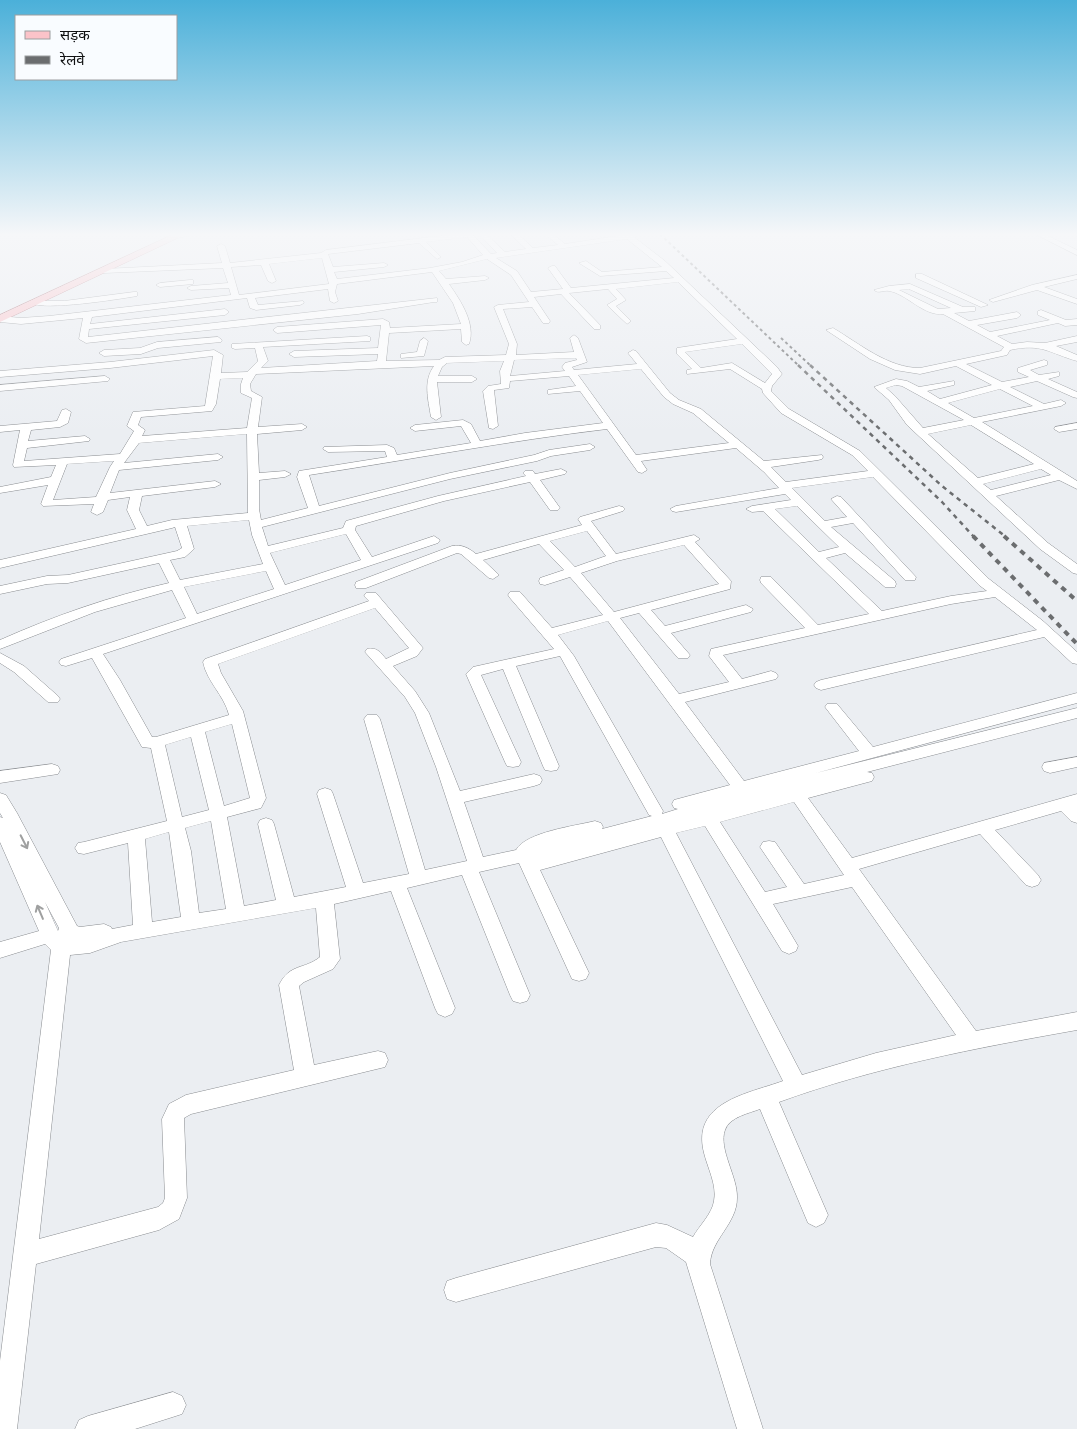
<svg xmlns="http://www.w3.org/2000/svg" width="1077" height="1429" viewBox="0 0 1077 1429" font-family="'IBM Plex Sans','Noto Sans Devanagari',sans-serif">
<style>
.lines{fill:none;stroke-linecap:round;stroke-linejoin:round}
.minor-casing{stroke:#898c90;stroke-width:1}
.major-casing{stroke:#a76b72;stroke-width:1}
.minor{fill:#fff;fill-rule:evenodd}
.major{fill:#fbc3c9;fill-rule:evenodd}
.rail-far2{stroke:#6b6d6f;stroke-width:2;stroke-dasharray:3 3;stroke-linecap:butt}
.rail-far1{stroke:#6b6d6f;stroke-width:2.5;stroke-dasharray:4.5 4.5;stroke-linecap:butt}
.rail{stroke:#6b6d6f;stroke-width:4;stroke-dasharray:5.5 5.5;stroke-linecap:butt}
.oneway{stroke:#9fa0a0}
</style>
<rect width="100%" height="100%" fill="#ebeef2"/>
<g class="lines">
<g class="minor-casing">
<path id="minor" d="M176,234h19l-17,4 -4,-2z
M456,234h16l19,20 6,-1 -18,-19h7l19,18 21,-3 -16,-15h8l15,14 25,-3 -13,-11h8l12,10 65,-10 35,27 112,106 5,7 -10,12 -1,5 18,18 71,42 129,128 54,42 34,31v12l-5,-1 -28,-26 -223,53 -5,-2 -2,-3 2,-3 5,-2 216,-50 -42,-33 -44,7 -228,51 19,24 29,-8 5,2 2,3 -2,3 -91,23 59,79 115,-30 -34,-44 2,-3h10l36,43 204,-54v10l-261,70 261,-65v10l-210,54 5,1 2,4 -2,4 -64,17 44,60 225,-64v29l-6,-2 -10,-10 -66,19 43,45 3,5 -3,5 -6,2 -6,-2 -46,-51 -121,35 117,162 101,-19v18c-101,18 -202,37 -298,72l49,113 -4,8 -8,4 -8,-4 -48,-114c-10,4 -31,8 -35,21 -7,19 13,47 12,68 0,26 -26,41 -27,66l53,165h-26l-51,-167 -20,-14 -10,-1 -200,55 -9,-3 -3,-9 3,-9 9,-3 200,-55 11,2 26,12c6,-11 19,-23 21,-36 3,-16 -6,-32 -10,-48 -13,-51 43,-59 79,-72l-122,-244 -121,33 49,103 -3,6 -7,2 -7,-2 -53,-116 -40,9 51,123 -3,6 -7,2 -7,-2 -3,-6 -48,-120 -55,13 48,120 -3,6 -7,3 -7,-3 -3,-6 -44,-117 -57,13 6,55 -7,10 -29,13 -5,4 15,79 64,-14 7,2 3,7 -3,7 -194,47 -7,4 3,80 -8,21 -20,11 -123,34 -19,165h-17v-68l51,-411 -6,-6 -45,14v-16l39,-11 -39,-89v-25l3,1 -3,-5v-20l6,2 11,18 60,113 3,1 24,-3 7,3 1,2 21,-4 -5,-82 -44,11 -6,-1 -3,-5 3,-5 6,-1 83,-21 -16,-73 -9,-1 -50,-89 -26,8 -5,-1 -2,-3 2,-3 125,-41 -14,-28 -77,22 -95,37v-9c54,-24 111,-44 169,-57l-10,-20 -91,20 -21,1 -47,10v-8l47,-10 21,-1 109,-24 5,-3 -7,-21 -3,1 -172,40v-8l136,-31 -9,-19 3,-13 -22,3 -5,12 -6,3 -6,-3 3,-8 -51,2 -2,-2 7,-19 -48,8v-6l51,-10 5,-12 -42,2 -1,-2 7,-35 -20,2v-6l57,-5 5,-11 4,-1 5,3 -3,11 -8,4 -29,3 -3,11 57,-5 5,3 -1,2 -62,7 -3,13 96,-7 14,-23 -7,-5 6,-14 72,-6 8,-50 -103,12 -110,9v-6l110,-9 104,-12 9,5 -2,18 26,-1 11,-11 -3,-13 -20,1 -3,-1v-4l135,-8 3,1v4l-107,6 5,14 -7,7 116,-7 1,-7 -84,3 -5,-3 5,-3 84,-3 3,-23 -104,8 -4,-3 4,-3 106,-8 6,3 1,6 71,-4 -8,-21 -21,-31 -95,12 -2,8 3,9 -4,2 -4,-2 -2,-12 -73,9 3,7 45,-4 1,2 -4,2 -44,5 -6,-2 -3,-10 -155,19 -2,7 135,-15 4,3 -4,3 -136,14 -1,8 349,-39v4h-3l-76,12 -272,29 -7,-4 4,-21 -62,6 -21,-2v-6l21,2 28,-2 182,-21 -2,-7 -38,2 -4,-2 4,-2 37,-3 -5,-15 -119,5 -4,-2 4,-2 118,-6 -5,-17 4,-2 4,2 5,17 91,-10 5,-3zM467,237l16,18 -21,7 -32,6 -93,11 -3,-7 50,-5 4,-2 -4,-2 -51,4 -5,-13 91,-11 18,16 4,-2 -15,-15zM627,239l35,28 -60,5 -16,-11 -7,2 21,13 66,-5 8,7 -103,10 -16,-22h-3l-4,2 15,21 -32,3 -14,-21 -21,-13zM322,258l7,26 -90,11 -8,-28 30,-2 7,16 4,2 4,-2 -7,-17zM487,259l24,16 18,27 -31,3 -4,2 15,37 -3,11 -61,2 -6,3 -53,1 3,-28 72,-4 1,13 4,3 3,-1c7,-20 -8,-43 -20,-60l36,-4 4,-2 -4,-2 -39,3 -7,-8zM678,282l59,57 -60,9v6l15,15 -5,1v4l43,-5 32,20 1,4 18,20 71,42 16,16 -82,11 -15,-15 47,-7 4,-1 1,-2 -1,-2 -58,6 -63,-52 -22,-9 -9,-7 -34,-42 -3,-1 -5,3 9,11 -63,6 -2,-3 15,-5 -9,-24 -4,-3 -4,3 4,14 -58,3 1,-11 -14,-35 29,-2 11,16h6l1,-2 -16,-24 27,-3 33,35h6v-4l-31,-32 39,-4 9,10 -10,6 20,19 4,-3 -15,-15 10,-6 -10,-11zM742,344l30,30 -7,9 -33,-20 -31,5 -16,-16zM576,358l1,2 -12,3 -3,4 3,4 -55,5 4,-16zM504,361l-4,10 1,13 -13,2 -5,5 6,37 4,1 5,-3 -4,-36 15,-2 1,-7 59,-5 7,10 -28,4v4l32,-3 23,32 -78,10 -45,8 -9,-17 -8,-4 -48,5 -5,3 5,3 46,-5 10,17 -74,12 -3,-7 -7,-3 -63,2 -1,2 5,3 57,-1 2,6 -88,14 -2,6 11,31 -47,12 -2,-11v-29l26,-3 6,-3 -6,-3 -26,2 -2,-39 45,-4 5,-3 -5,-3 -44,3 4,-30 -11,-6 -1,-7 6,-10 178,-8c-11,15 -6,33 -3,51l5,3 5,-3 -4,-35h35l5,-3 -5,-3h-34l4,-9 5,-4zM641,369l23,28 9,7 20,9 36,30 -93,12 -58,-80zM243,378l-2,6v9l11,5 -5,30 -105,8 3,-6 -7,-5 3,-8 71,-6 4,-7 4,-25zM607,429l31,43 4,1 5,-3 -6,-9 95,-13 28,24 15,16 -103,18 -6,3 2,2 4,1 109,-18 6,6 -39,6 -6,3 6,3 11,-1 106,103 -51,11 -47,-48h-10l-1,3 1,3 44,45 -94,21 -2,7 20,26 -50,12 -59,-76 19,-5 39,45h10l2,-3 -19,-22 80,-21 2,-3 -7,-4 -81,21 -14,-16 79,-21 1,-8 -36,-39 5,-3 -6,-4 -78,19 -25,-33 32,-10 2,-2 -2,-2 -4,-1 -39,11 -2,2 4,6 -106,29c-7,-6 -15,-10 -24,-8l-96,36 -1,3 1,3h10l91,-35 4,1 28,24 4,1 6,-4 -16,-15 56,-16 25,26 -24,8 -1,3 1,3 5,1 25,-8 33,38 -51,13 -32,-36h-10l-2,3 2,3 44,51 -81,18 -7,7 39,88 2,4 6,1 6,-1 2,-4 -40,-87 22,-6 40,97 2,4 6,1 6,-1 2,-4 -43,-100 44,-10 89,159 3,1 -50,13 1,-2 -2,-4 -6,-2c-20,5 -69,11 -79,29l-33,7 -19,-55 70,-16 6,-2 2,-4 -2,-4 -6,-2 -74,17 -31,-78 -14,-22 -22,-25 24,-10 6,-8 -47,-55h-10l-2,3 5,5 -164,58 -2,3c4,20 21,33 26,53l-73,22h-4l-32,-57 -17,-26 335,-111 2,-3 -6,-4 -62,21 -17,-27 1,-4 88,-25 86,-19 20,28h8l2,-2 -20,-28 25,-6 2,-2 -6,-3 -26,5 -2,-3h-8l-2,2 3,3 -88,20 -92,25 -3,7 -75,18 -6,-19 188,-48 87,-18 14,-5 39,-6 5,-3 -5,-3 -41,6 -15,5 -84,18 -131,33 -10,-31c99,-15 198,-34 298,-46zM247,434l1,79 -76,7 -25,6 -8,-16 3,-14 73,-9 6,-3 -6,-3 -105,12 9,-23 99,-10 5,-3 -5,-3 -94,9 15,-20zM114,461l-4,6 -14,30 -43,3 14,-36zM873,477l106,108 8,6 -36,5 -69,15 -56,-53 19,-5 40,34h10l1,-3 -1,-3 -64,-54 22,-4 52,57h10l1,-3 -75,-80 -4,-1 -6,3 16,18 -22,4 -33,-33zM797,506l42,41 -20,5 -44,-43zM249,520l3,15 11,29 -83,16 -10,-20 15,-3 9,-8 -7,-23zM587,531l19,25 -31,11 -25,-26zM346,534l15,26 -76,25 -15,-32zM684,545l35,39 -105,28 -33,-39 36,-12zM266,571l8,18 -77,25 -13,-27zM375,608l34,40 -23,11c-6,-7 -9,-12 -19,-10l-2,3 40,45 10,16 21,54 31,94 -42,9 -45,-151 -3,-4h-10l-3,4 45,155 -46,9 -30,-89 -2,-4 -6,-2 -6,2 -2,4 29,93 -52,10 -20,-73 -2,-4 -6,-2 -6,2 -2,4 18,76 -32,6 -17,-89 34,-9 5,-10 -23,-87 -22,-38 -3,-9zM608,621l122,164 -56,15 -2,4 2,4 4,1 -16,5 1,-3 -89,-155 -16,-21zM232,724l18,74 -26,8 -19,-74zM191,737l18,73 -27,7 -17,-72zM794,802l50,73 -40,9 -29,-42 -6,-1 -6,1 -3,5 27,40 -22,5 -45,-70zM211,821l15,88 -27,4 -8,-62 -6,-23zM705,826l77,125 7,3 7,-3 2,-5 -25,-42 79,-17 104,148 -80,18 -74,22 -126,-242zM169,832l12,85 -29,5 -7,-83zM45,902l14,26 -1,3zM316,908l4,49c-16,13 -30,6 -41,28l15,85 -108,25 -17,9 -7,15 3,79 -2,5 -5,4 -119,32 31,-284 20,-2 31,-11z
M1035,234h9l33,16v5z
M916,274h6l66,31 -7,2 -65,-29z
M1077,275v4l-33,8 33,12v5l-40,-14 -44,12 -4,-2 43,-15z
M190,280h3v4l-33,3 -4,-2 4,-2z
M910,284l53,23h12v4l-21,2 15,8 48,-9 4,3 -4,3 -40,7 13,7 60,-12 -12,-5v-4l3,-1 25,10 11,-1v6l-12,1 -7,-3 -61,13 15,8 15,-2 18,1 32,-7v6l-21,4 21,9v6c-28,-8 -35,-18 -67,-11l-3,5 -41,9 36,18 27,-5 -11,-5v-4l26,-8 3,1v4l-17,5 9,5 20,-3v4l-11,3 29,13v6l-4,-1 -36,-16 -27,6 34,17 17,-4 5,3 -5,3 -79,16 95,59v8l-18,-9 -63,16 52,47 29,21v10l-4,-1 -33,-24 -133,-124 -18,-25 -15,-13 22,-8 11,2 12,6 35,-6v4l-27,6 13,8 52,-14 -36,-19 -36,8 -25,-4 -25,-11 -44,-29 7,-2c27,16 55,40 87,40l81,-17 3,-4 -61,-33c-20,2 -36,-20 -54,-23 -6,-1 -10,3 -15,-1l15,-4zM909,289l42,19 -13,1 -39,-19zM896,385l6,1 62,34 -41,8 -28,-32 -9,-8zM1000,389l33,17 -59,12 -26,-15zM971,425l63,39 -56,14 -50,-44zM1041,469l10,6 -60,15 -8,-6z
M134,292h3v4c-17,3 -94,15 -105,7l4,-2h28z
M218,337l4,3 -1,2 -63,6 -17,6 -37,2 -5,-3 5,-3 36,-2 17,-6z
M424,338l4,3 -4,15 -23,2v-4l16,-2 3,-11z
M105,376l5,3 -2,2 -108,10v-6z
M1077,423v6l-18,3 -5,-3 1,-2z
M0,653l24,13 34,30 2,3 -2,3h-10l-34,-30 -14,-9z
M1077,757v10l-27,6 -6,-2 -2,-4 2,-4z
M52,764l6,2 2,4 -2,4 -58,9v-12z
M173,1392l9,4 4,9 -4,9 -47,15h-60l4,-9 9,-4z"/>
</g>
<g class="major-casing">
<path id="major" d="M174,234h12l-186,88v-7z"/>
</g>
<use href="#minor" class="minor"/>
<use href="#major" class="major"/>
<path class="rail-far2" d="M660,234l139,132
M781,338l30,28"/>
<path class="rail-far1" d="M798,365l144,137 32,35
M810,365l132,121 64,51"/>
<path class="rail" d="M973,536l104,108
M1004,536l73,65"/>
</g>
<defs><path id="oneway-shaft" d="M-6 0H5M1.5-3L5.5 0L1.5 3" fill="none" stroke-width="1.6" stroke-linecap="round" stroke-linejoin="round" transform="scale(1.25)"/></defs>
<g class="oneway">
<use href="#oneway-shaft" transform="translate(24 842) rotate(63)"/>
<use href="#oneway-shaft" transform="translate(40 912) rotate(-113)"/>
</g>
<linearGradient id="sky" x2="0" y2="1"><stop stop-color="#4bb0d9"/><stop offset="0.54" stop-color="#f6f7f9"/><stop offset="1" stop-color="#f6f7f9" stop-opacity="0"/></linearGradient>
<rect width="1077" height="434" fill="url(#sky)"/>
<rect x="15" y="15" width="162" height="65" fill="#f9fcff" stroke="#9c9ea0"/>
<rect x="25" y="31" width="25" height="8" fill="#fbc3c9" stroke="#9c9ea0"/>
<text x="60" y="40" font-size="15" fill="#101112">सड़क</text>
<rect x="25" y="56" width="25" height="8" fill="#6b6d6f" stroke="#9c9ea0"/>
<text x="60" y="65" font-size="15" fill="#101112">रेलवे</text>
</svg>
